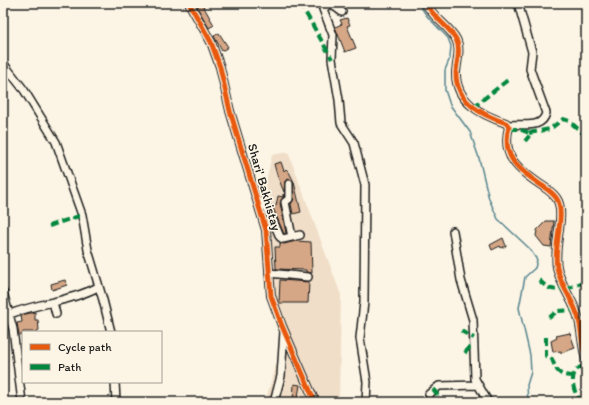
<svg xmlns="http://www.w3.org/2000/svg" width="589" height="405" viewBox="0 0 589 405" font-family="Itim,sans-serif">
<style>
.built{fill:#f0dec8}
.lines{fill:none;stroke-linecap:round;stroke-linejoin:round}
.stream{stroke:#56848f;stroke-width:1.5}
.building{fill:#d5a786;stroke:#1c1c1c}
.minor-casing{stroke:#1c1c1c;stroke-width:10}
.minor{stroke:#fcf5e5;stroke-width:7}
.quiet{stroke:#00873e;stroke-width:4;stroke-dasharray:8 4;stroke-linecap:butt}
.cycleway-casing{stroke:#fcf5e5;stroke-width:8}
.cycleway{stroke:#e8590c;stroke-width:5}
.labels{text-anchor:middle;stroke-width:3.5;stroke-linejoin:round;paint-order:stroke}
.street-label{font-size:13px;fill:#1c1c1c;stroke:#fcf5e5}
</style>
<rect width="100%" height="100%" fill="#fcf5e5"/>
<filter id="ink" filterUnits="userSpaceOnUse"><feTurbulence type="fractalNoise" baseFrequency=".025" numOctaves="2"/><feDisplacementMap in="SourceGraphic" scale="8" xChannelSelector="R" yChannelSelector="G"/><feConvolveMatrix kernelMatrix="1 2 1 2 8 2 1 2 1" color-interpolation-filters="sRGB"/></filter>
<g filter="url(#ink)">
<path class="built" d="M288,152l53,143 -2,107h-74l21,-71 -13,-38 -3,-40 -7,-59 9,-39z"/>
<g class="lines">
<path class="stream" d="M418,3l9,13 21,22 3,8 -1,12 -5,12v20l5,15 20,27 9,26 10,41 9,20 31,29 8,12 -2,8 -10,9 -6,31 11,47 1,17 -4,13 1,17"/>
</g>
<path class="building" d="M202,4l12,21 -5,3 -12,-21z
M347,18l3,7 -3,1 9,22 -11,4 -10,-25 7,-3 -2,-4z
M219,33l9,14 -6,4 -8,-15z
M281,162l3,9 2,-2 3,3 5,10 7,30 -8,2 -2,-10 3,-5 -1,-18 -4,-2 -4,2 -1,11 -7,-17 -3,-11z
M283,194l1,2 -4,7 6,30 -2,1 -12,-28h4l2,-10 5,1z
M546,221h8l-3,26 -7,-1 -8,-10 1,-6z
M503,238l3,8 -5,2 -1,-2 -8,4 -2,-5z
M296,241l15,1 1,31 -6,-1v-2l-30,-1 -1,-22h5v-4l4,1z
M65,280l2,5 -15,5 -1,-6z
M280,280l29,2 -1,21h-29z
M35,312v8h3l1,10 -3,2h-13v3h-4l-2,-12 5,-1 -1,-7z
M570,333l5,15 -14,5v-2l-8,1 -2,-11 6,-3 -1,-2z
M294,384l6,1 -3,17 -4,-1z"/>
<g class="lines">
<g class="minor-casing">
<path id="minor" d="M189,3l22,39 9,25 10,44 36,119 5,66 11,30 33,76
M426,3c7,15 22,22 30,36 5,10 1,22 0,33 -1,30 26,43 50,51l3,4c-8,30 9,42 32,58 6,4 14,9 17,16 7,16 -5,46 -1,66 3,19 18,35 22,53 3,13 3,26 7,39
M342,12l-12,-9 -7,6 10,26 -1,24 7,41 2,23 13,20 11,42 -1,117 -4,36 7,44 -1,20
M3,63l21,27 32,52 26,73 6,35 15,50 8,32
M508,125c14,-2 34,5 38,-12l-16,-44 2,-17 -14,-49
M289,184v15l-4,3 7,35
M258,201l9,6 13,30 3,2 17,-4
M453,231l8,49 12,40 2,59 13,23
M269,273l39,4
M3,292l10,37 9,73
M53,302l3,12
M10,314c29,-11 61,-13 88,-27
M115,382l1,20
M429,394l10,-8 39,-1
M274,402l7,-26 3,-45"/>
</g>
<use href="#minor" class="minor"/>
<path class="quiet" d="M300,3l32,56
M475,109l1,-4 33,-26
M509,129h10l10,4 1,2 -5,6
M529,133l21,-4 13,-10 6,2 17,15
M49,226l33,-11
M539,280c9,9 14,12 26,7
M566,289l20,-8
M549,318l8,-7 18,-1
M461,331l13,7
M546,337v19l6,3c5,13 6,17 22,17
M465,353l4,-5 5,-2
M433,389l4,5v8
M583,402c-12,-8 -16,-35 3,-36"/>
<g class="cycleway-casing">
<path id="cycleway" d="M189,3l22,39 9,25 10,44 36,119 5,66 11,30 33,76
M426,3c7,15 22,22 30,36 5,10 1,22 0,33 -1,30 26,43 50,51l3,4c-8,30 9,42 32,58 6,4 14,9 17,16 7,16 -5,46 -1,66 3,19 18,35 22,53 3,13 3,26 7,39"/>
</g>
<use href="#cycleway" class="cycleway"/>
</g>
</g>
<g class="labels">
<g class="street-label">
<text transform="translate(265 187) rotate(74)" y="5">Shari' Bakhistay</text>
</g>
</g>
<rect width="589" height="405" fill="none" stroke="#fcf5e5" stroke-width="16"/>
<rect x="8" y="8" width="573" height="389" fill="none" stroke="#1c1c1c" stroke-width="1.5" filter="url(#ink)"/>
<rect x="22" y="331" width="140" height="52" fill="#fcf5e5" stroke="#a29e95"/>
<rect x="30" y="344" width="20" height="6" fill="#e8590c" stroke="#a29e95"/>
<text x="58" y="351" font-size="12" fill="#1c1c1c">Cycle path</text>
<rect x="30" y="364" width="20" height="6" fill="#00873e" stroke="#a29e95"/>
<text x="58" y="371" font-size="12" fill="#1c1c1c">Path</text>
</svg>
